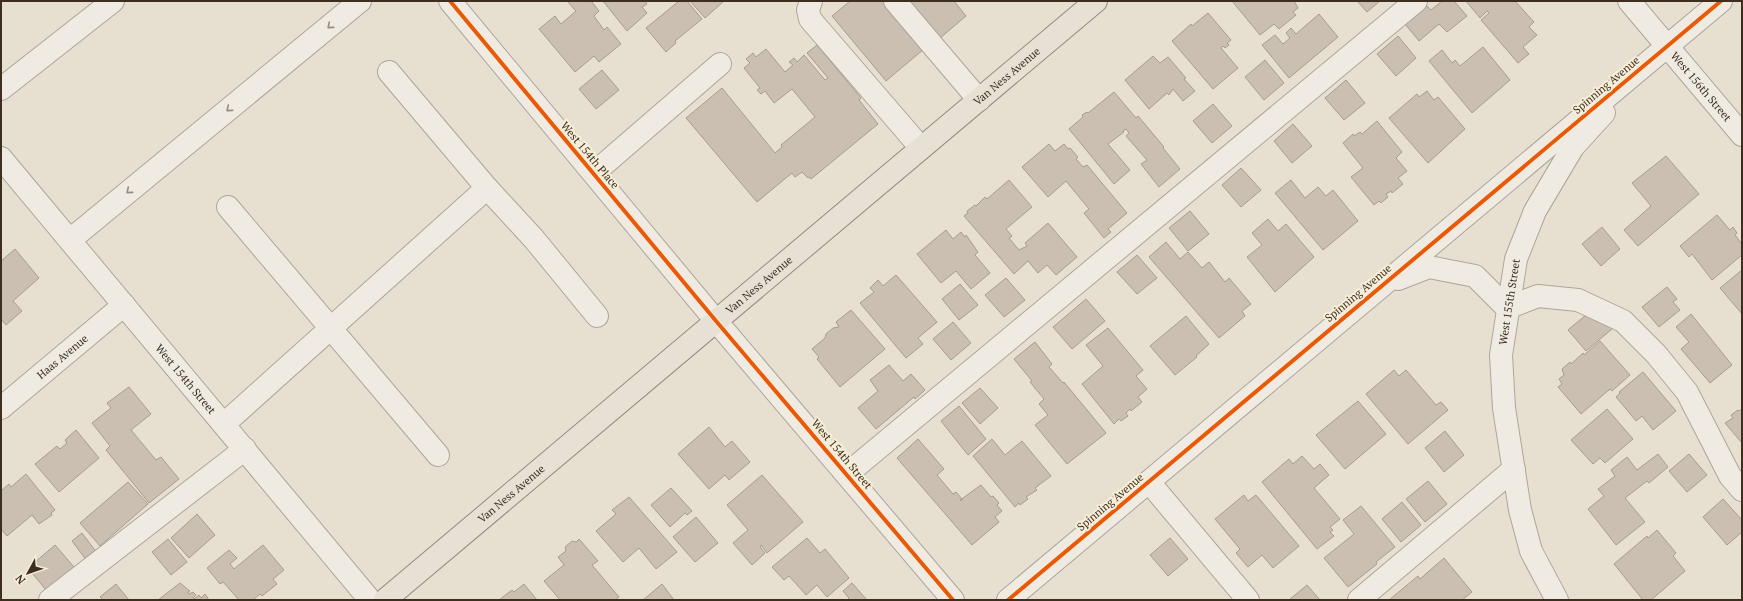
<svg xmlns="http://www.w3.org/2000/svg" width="1743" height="601" viewBox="0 0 1743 601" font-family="'PT Serif',serif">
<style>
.building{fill:#cbbfb2;stroke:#a89c90}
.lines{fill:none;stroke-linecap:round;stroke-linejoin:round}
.minor-casing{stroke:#ada599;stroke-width:24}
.major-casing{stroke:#928b80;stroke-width:24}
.minor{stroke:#efebe3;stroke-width:22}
.major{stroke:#e6e1d4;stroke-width:22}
.cycleway-casing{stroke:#f7eed8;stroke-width:6}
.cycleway{stroke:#e8590c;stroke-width:4}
.oneway{stroke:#968c82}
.labels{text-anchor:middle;stroke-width:4;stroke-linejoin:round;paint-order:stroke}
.street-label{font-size:11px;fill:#3d2e20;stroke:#f7eed8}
</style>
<rect width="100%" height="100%" fill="#e7e0d1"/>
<path class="building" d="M567,1h24l8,10 -5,5 10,14 3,-3 14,17 -22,18 -5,-6 -19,16 -36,-43 16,-13 6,8 15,-13z
M603,1h42l2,3 -5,3 5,6 -20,18z
M679,1h8l15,18 -27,22 1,2 -10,9 -20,-24z
M690,1h34l-19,17z
M850,1h34l40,48 -38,32 -54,-65z
M907,1h47l12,15 -27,23z
M1232,1h62l4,7 -5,4 3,3 -17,14 -5,-5 -14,11z
M1357,1h23l-13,11z
M1442,1h12l13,15 -20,16 -8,-8 -20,17 -14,-17 22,-18 4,4z
M1466,1h49l19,21 -5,5 8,8 -14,12 6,7 -11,9 -37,-43 8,-7 -2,-2 -7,7z
M1208,13l23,27 -4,3 2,2 -4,3 -2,-2 -2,2 17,20 -25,21 -41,-48 19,-17 1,2z
M1319,14l19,23 -49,41 -27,-33 13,-10 8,9 7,-6 -4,-5 5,-5 5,6z
M1398,36l18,22 -20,18 -19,-22z
M817,45l44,53 -2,2 19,24 -67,55 -1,-2 -2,1 -6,-6 -7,5 -3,-4 -35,29 -71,-84 36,-30 53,65 7,-6 -1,-2 34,-28 -23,-28 -18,14 -9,-12 -4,3 -4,-4 3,-2 -16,-20 6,-5 -4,-4 7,-6 3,4 10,-8 19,23 8,-7 -4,-3 5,-4 3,4 7,-7 21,25 3,-2 -21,-25z
M1483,47l27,33 -38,33 -43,-52 13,-11 10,13 3,-3 5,6z
M1153,56l7,7 8,-6 18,21 -2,1 11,12 -12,10 -10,-12 -4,6 -2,-2 -18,16 -24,-29z
M1265,60l19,23 -20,17 -19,-23z
M602,70l17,20 -23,19 -17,-20z
M1346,80l19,23 -21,17 -19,-22z
M1427,91l7,9 4,-3 27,32 -37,34 -39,-45 28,-24 2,3z
M1114,92l22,26 2,-2 26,31 -1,1 17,21 -21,18 -18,-23 6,-4 -21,-24 3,-3 -3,-4 -3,2 1,1 -16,12 22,26 -16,14 -45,-55 14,-12 -1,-2 5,-3 1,1z
M1213,104l19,22 -20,17 -19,-22z
M1377,121l25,31 -6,6 11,13 -9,7 5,6 -11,9 -1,-2 -5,3 2,3 -7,6 -2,-2 -5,4 -23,-28 12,-9 -20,-25 10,-9 1,2 6,-4 2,2z
M1293,124l19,22 -20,17 -18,-22z
M1049,144l6,7 9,-7 4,5 2,-1 8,9 -2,2 7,8 4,-2 40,48 -19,16 3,3 -7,6 -20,-25 5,-4 -23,-28 -18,16 -26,-30z
M1666,156l33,38 -61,52 -14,-16 27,-24 -19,-23z
M1241,168l20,22 -20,17 -19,-22z
M1009,180l23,27 -26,22 6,7 -3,2 10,12 8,-4 -2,-3 23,-20 29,34 -21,18 -9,-10 -9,8 -10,-12 -14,13 -50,-58 4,-3 -1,-2 8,-6 1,1 9,-9 2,2z
M1291,180l14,18 13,-11 8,9 7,-6 25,31 -35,29 -48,-57z
M1190,211l19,23 -21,17 -19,-23z
M1717,215l13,15 3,-3 4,6 -2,2 7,9v11l-30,25 -20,-26 -3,3 -9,-11z
M1268,219l10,12 8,-7 28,33 -39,35 -28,-35 15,-12 -10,-12z
M1602,227l18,22 -19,17 -19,-22z
M946,230l7,9 8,-7 4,5 1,-2 12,17 -3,3 15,18 -19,16 -15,-18 -15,12 -24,-29z
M1166,242l14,17 8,-7 14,16 7,-6 16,20 4,-4 22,26 -9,7 3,5 -26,22 -70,-81z
M15,249l24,29 -26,23 9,10 -16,14 -5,-6v-58z
M1137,255l20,23 -20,16 -20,-22z
M1742,270v44l-22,-26z
M896,275l41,47 -19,16 5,6 -17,14 -46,-55 14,-11 -4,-4 8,-8 5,6z
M1006,278l19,22 -21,17 -19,-22z
M960,284l18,21 -19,15 -17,-21z
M1667,287l10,12 -4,3 7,8 -21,17 -17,-20z
M1086,299l19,22 -33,28 -19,-22z
M851,310l34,39 -45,38 -23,-28 2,-2 -7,-8 13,-11 1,-4 7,-6 6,-1 -3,-5z
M1592,310l12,15 3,-2 5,6 -26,22 -18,-21z
M1691,314l41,51 -22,18 -29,-34 8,-7 -13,-15z
M1186,316l23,28 -13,12 1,1 -22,18 -25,-29z
M953,322l18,21 -20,17 -18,-21z
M1108,328l35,42 -7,6 11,13 -9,8 4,5 -11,9 -1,-2 -4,4 2,3 -7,5 -2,-2 -5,5 -32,-40 21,-18 -17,-21z
M1600,341l30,34 -18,16 -2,-2 -29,25 -23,-27 4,-3 -3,-5 5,-4 -2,-6 8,-7 1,2 12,-11 1,2z
M1035,342l17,22 -3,3 14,16 1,-1 42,51 -39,31 -32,-39 13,-10 -9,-11 5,-5 -14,-17 2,-1 -18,-22z
M889,365l14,16 8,-7 14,16 -10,9 -1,-2 -38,32 -18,-21 20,-17 -8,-11z
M1394,370l5,6 7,-6 30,35 5,-3 7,8 -40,34 -42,-50z
M1643,372l33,39 -23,19 -11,-14 -6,5 -20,-24 4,-4 -1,-1z
M129,387l22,27 -20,16 25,30 5,-3 18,22 -30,24 -43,-53 4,-4 -18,-23 19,-15 -4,-5z
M980,388l18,20 -18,16 -18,-21z
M1358,401l28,33 -41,35 -29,-34z
M959,406l27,33 -18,16 -27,-34z
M1607,409l26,30 -28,24 -5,-5 -7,6 -22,-24z
M1742,409v34l-17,-20 8,-5 -2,-3 7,-5 1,1z
M709,427l16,20 7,-6 18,21 -21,18 -4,-5 -16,14 -31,-35z
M76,430l23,28 -40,34 -24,-28 22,-18 3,3 7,-6 -2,-3z
M1445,431l19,24 -20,17 -19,-24z
M918,439l26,30 -7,6 16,19 3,-2 6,7 -2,1 1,1 2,-3 18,-13 10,12 2,-1 6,7 -2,2 5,6 -7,6 4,5 -27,23 -75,-87z
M992,439l13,16 17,-14 29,35 -16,12 2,2 -11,7 2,2 -8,6 -1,-2 -4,4 -42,-51z
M1658,454l10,13 -19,16 -2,-2 -22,17 20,24 -29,23 -28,-36 16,-13 -6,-7 17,-13 -4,-6 16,-13 10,13z
M1689,454l18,21 -20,17 -18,-21z
M1302,456l12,13 6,-5 9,11 -15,13 26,31 -10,8 3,3 -3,2 4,4 -17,13 -55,-67 27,-23 4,5z
M26,474l29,36 -4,3 1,2 -13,9 -7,-9 -25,21 -6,-7v-38l8,-7 2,3z
M762,475l41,47 -36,31 -6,-8 -1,2 5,6 -13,12 -19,-22 15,-13 -21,-25z
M1428,481l19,23 -22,18 -19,-23z
M128,482l20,22 -48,42 -20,-23z
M671,488l21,23 -5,4 -2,-2 -15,14 -19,-22z
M1244,495l4,6 8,-6 43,51 -26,22 -11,-13 -14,12 -12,-14 4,-4 -25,-30z
M629,497l48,55 -21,17 -17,-21 -16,14 -27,-31 20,-17 -4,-4z
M1723,499l19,21v12l-15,13 -24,-28z
M1402,502l19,23 -20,17 -19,-23z
M1361,506l34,41 -19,15 1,2 -29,23 -24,-29 30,-24 -11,-14z
M197,514l18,21 -26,23 -18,-20z
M696,517l22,26 -23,19 -22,-25z
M1657,530l19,23 -3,3 12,15 -34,29h-8l-29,-36 33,-28 1,2z
M82,533l15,20 -10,8 -15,-20z
M807,538l13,15 5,-4 24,29 -22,19 -10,-12 -11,10 -17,-19 -5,4 -12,-13z
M1170,538l18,21 -20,17 -18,-21z
M168,539l19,23 -16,13 -19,-23z
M579,539l19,22 -6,4 27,32 -4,3h-55l-16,-19 20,-16 -6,-8 8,-6 -1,-4 7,-6 4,1z
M55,545l19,22 -28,23 -18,-22z
M263,545l21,25 -11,9 4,5 -15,12 -2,-2 -7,6h-14l-16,-18 -3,2 -13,-16 22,-18 8,8 -7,6 4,5z
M1444,558l28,34 -10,8h-73l29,-24 2,3z
M180,583l10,8 -2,1 1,2 4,-2 3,3 -3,3 1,1 5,-4 2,3 4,-4 4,6h-51z
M852,583l15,17h-20l2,-2 -6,-7z
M116,584l13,16h-26l-3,-3z
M524,584l13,16h-38l13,-10 2,2z
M662,584l12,16h-31z
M1307,585l13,15h-31z"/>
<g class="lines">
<g class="minor-casing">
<g id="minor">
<path d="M450,1l266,320 237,279"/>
<path d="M811,1l-3,9 2,9 111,129"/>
<path d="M895,1l84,99"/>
<path id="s1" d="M1629,1l113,134"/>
<path d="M389,72l98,116"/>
<path d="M1,89l112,-88"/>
<path id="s2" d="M1,158l369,442"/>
<path d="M594,173l126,-109"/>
<path d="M228,207l210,248"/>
<path d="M70,240l290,-239"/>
<path d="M1398,279l31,-12 46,9 32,32 31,-12 40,4 45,21 33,33 31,38 43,84 12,14"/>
<path id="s3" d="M1,408l123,-103"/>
<path d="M224,424l263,-236 47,51 63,77"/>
<path d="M847,474l569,-473"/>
<path d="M1149,482l99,118"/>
<path d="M50,600l195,-151"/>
<path d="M1008,600l713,-599"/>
<path d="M1359,600l155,-131"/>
<path id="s4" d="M1557,600l-26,-49 -11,-41 -16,-102 -3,-53 15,-96 19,-48 38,-64 31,-34"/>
</g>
</g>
<g class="major-casing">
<g id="major">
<path id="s5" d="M385,600l711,-599"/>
</g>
</g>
<use href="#minor" class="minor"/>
<use href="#major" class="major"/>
<g class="cycleway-casing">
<path id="cycleway" d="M450,1l266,320 237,279
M1008,600l713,-599"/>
</g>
<use href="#cycleway" class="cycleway"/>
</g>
<defs><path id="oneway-chevron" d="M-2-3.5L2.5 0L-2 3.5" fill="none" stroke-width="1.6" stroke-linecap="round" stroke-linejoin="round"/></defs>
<g class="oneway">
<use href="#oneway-chevron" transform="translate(330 26) rotate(140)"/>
<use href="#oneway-chevron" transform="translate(229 109) rotate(140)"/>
<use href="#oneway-chevron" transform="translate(129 191) rotate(140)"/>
</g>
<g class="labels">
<g class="street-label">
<text dy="4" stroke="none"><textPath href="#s5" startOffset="813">Van Ness Avenue</textPath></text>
<text transform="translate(1606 85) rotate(-40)" y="4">Spinning Avenue</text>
<text dy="4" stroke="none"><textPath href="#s1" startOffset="112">West 156th Street</textPath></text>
<text transform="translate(590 155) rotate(50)" y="4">West 154th Place</text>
<text dy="4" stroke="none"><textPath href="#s5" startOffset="489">Van Ness Avenue</textPath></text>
<text transform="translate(1358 293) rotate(-40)" y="4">Spinning Avenue</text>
<text dy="4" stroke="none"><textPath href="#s4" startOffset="308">West 155th Street</textPath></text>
<text dy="4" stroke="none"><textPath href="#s3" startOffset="80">Haas Avenue</textPath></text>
<text dy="4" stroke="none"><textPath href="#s2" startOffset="288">West 154th Street</textPath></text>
<text transform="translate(842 454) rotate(50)" y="4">West 154th Street</text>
<text dy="4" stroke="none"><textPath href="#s5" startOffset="165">Van Ness Avenue</textPath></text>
<text transform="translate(1110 502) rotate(-40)" y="4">Spinning Avenue</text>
</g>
</g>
<rect width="1743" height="601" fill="none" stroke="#3d2e20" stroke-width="4"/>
<g transform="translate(28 573) rotate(230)" stroke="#f7eed8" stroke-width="3" paint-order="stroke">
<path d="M0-3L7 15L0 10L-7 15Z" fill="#3d2e20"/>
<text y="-6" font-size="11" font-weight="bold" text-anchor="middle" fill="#3d2e20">N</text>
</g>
</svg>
